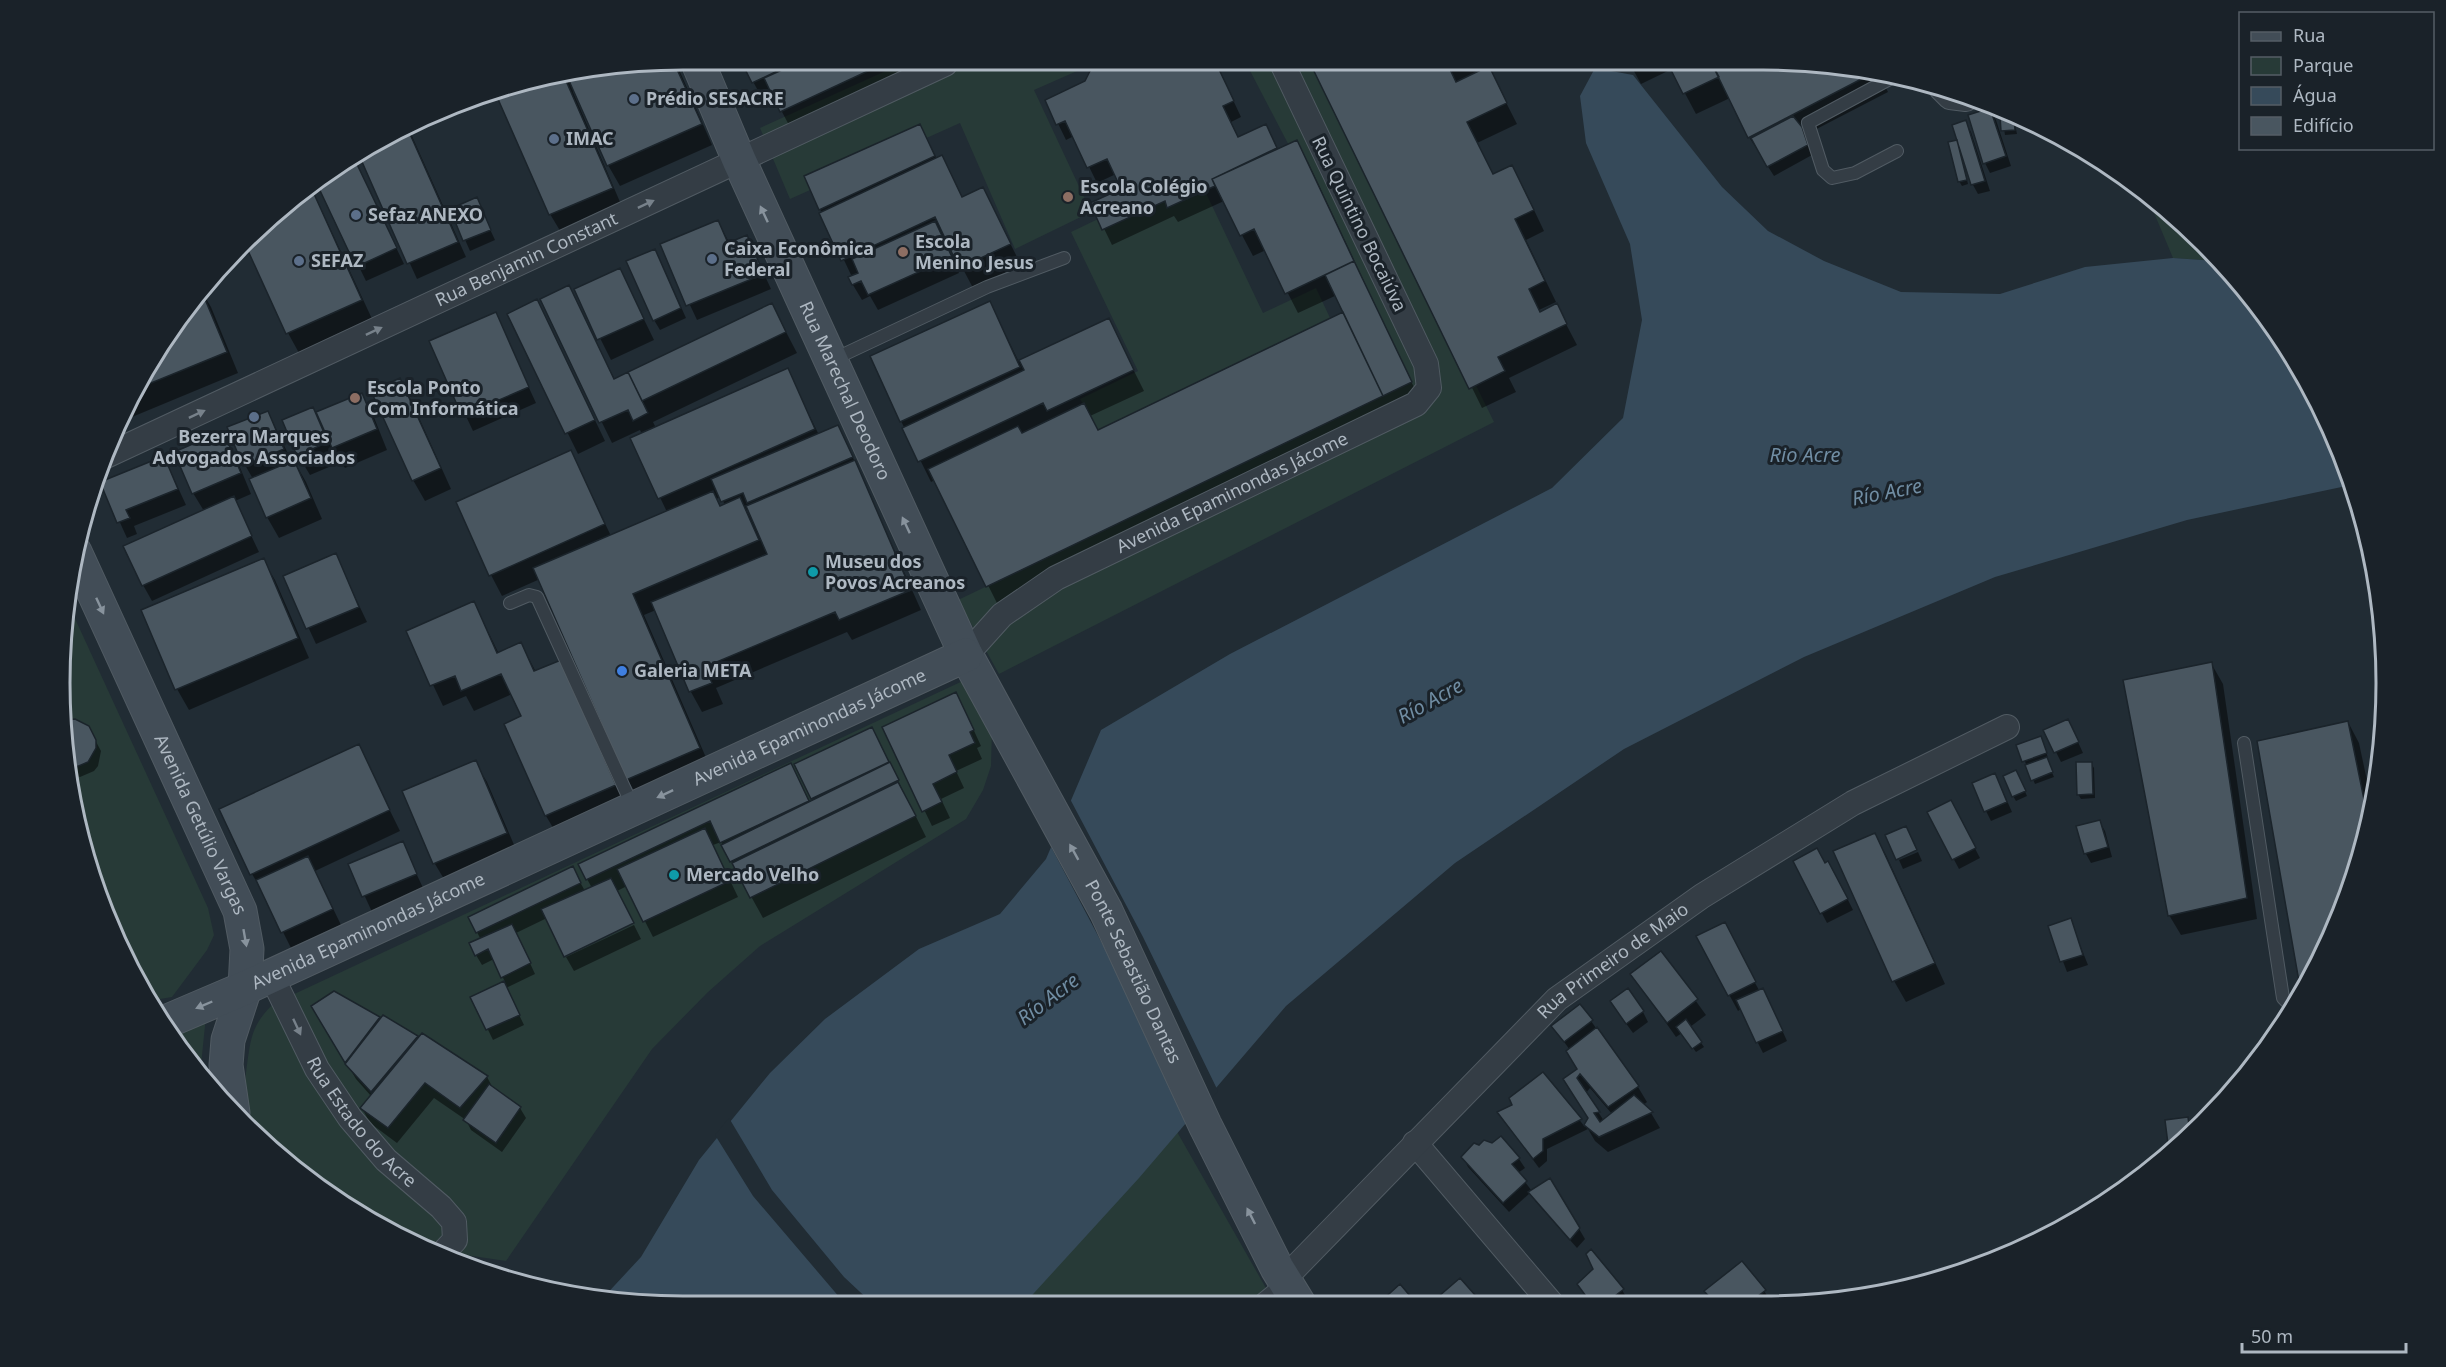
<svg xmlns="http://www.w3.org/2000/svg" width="2446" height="1367" viewBox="0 0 2446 1367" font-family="'Noto Sans',sans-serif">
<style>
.green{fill:#273a37}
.water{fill:#364a5a}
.pier{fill:#212c34}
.shadow{fill:#0007;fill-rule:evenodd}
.building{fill:#495660;stroke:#1b242b;stroke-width:1.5}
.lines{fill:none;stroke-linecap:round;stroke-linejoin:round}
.lane-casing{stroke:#515b63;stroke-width:14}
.street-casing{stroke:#515b63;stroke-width:26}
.secondary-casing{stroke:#515b63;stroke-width:35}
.lane{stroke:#343d45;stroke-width:12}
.street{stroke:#343d45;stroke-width:24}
.secondary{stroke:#424d57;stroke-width:33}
.oneway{fill:#77818a}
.oneway2{fill:#88939d}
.service-dot{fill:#5c6f8a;stroke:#1a2229;stroke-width:2}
.education-dot{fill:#8d6e63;stroke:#1a2229;stroke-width:2}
.culture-dot{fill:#0f9aa8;stroke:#1a2229;stroke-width:2}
.shop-dot{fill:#3f7fe0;stroke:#1a2229;stroke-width:2}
.labels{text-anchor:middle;stroke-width:6;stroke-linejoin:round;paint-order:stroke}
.poi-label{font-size:18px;font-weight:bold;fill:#aeb8c2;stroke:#1a2229;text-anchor:start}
.street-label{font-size:18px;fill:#aeb8c2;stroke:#1a2229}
.water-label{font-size:20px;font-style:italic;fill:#708da3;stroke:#1a2229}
.rim{fill:none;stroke:#aeb8c2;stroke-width:3}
</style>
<rect width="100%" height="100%" fill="#212c34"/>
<path class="green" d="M1246,63h72l176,359 -495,252 -41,-74 454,-218z
M901,64h192l-59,26 57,122 -76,37 -55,-126 -170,76 -30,-71z
M1196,172l67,141 53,-25 14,30 -232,112 -18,-31 58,-28 -67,-139z
M2147,196l27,19 43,46 -44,-3z
M66,599l142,309 6,27 -7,15 -35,47 -24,4 -4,-5 -37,-74 -35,-117 -11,-81z
M967,679l25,49 -1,38 -8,24 -17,29 -206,127 -52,46 -56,57 -146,212 -40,-6 -8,4c-28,-11 -57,-22 -85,-35 -19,-9 -115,-79 -123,-95 -8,-18 -6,-44 -3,-64 4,-28 5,-40 26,-61z
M206,1016l-6,59 -30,-43z
M1176,1130l99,174h-252z"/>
<path class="water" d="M1595,68l38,7 89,112 46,44 56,30 77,31 99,2 85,-27 88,-9 44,3 40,43 65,104 29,77 -164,35 -192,57 -191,80 -180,92 -169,114 -169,143 -147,172 -115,126 -381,2 -41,-7 39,-42 58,-97 71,-87 55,-54 94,-70 81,-35 46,-55 55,-129 129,-76 322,-166 71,-70 19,-98 -12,-76 -44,-101 -6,-47z"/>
<path class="pier" d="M1069,797l74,140 75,154 -29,33 -47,-105 -93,-176z
M729,1118l43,72 72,87 30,28h-28l-93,-109 -38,-61z"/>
<path class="shadow" d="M1803,61l76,13 9,18 -83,43 7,20 -38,21 -25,-39 -19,-39 -34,16 -24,-45 -31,15 -12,-22z
M1498,62l-10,5 29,57 -40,19 16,33 18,-9 12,20 21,44 -18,9 30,62 -17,8 2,3 15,-8 21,40 -68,33 7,14 -34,16 -170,-345z
M1227,63l1,3 -9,4 22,47 -10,5 8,17 26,-13 13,24 18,-8 12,20 111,236 -420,209 -64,-127 -4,2 -30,-61 89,-118 29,59 89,-43 36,72 -54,25 8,15 247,-119 -8,-17 -39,18 -32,-63 -13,6 -29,-55 -46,21 -4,-6 -62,29 -20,-41 31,-14 -7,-16 -19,9 -23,-47 -8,4 -19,-39 39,-18 6,-13 15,-6z
M895,64l5,11 -110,52 -18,-34 -10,5 -18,-33z
M602,65h75l35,80 -92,41 -12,-21 -33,-74 -2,1 50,117 -61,25 -12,-20 -54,-124z
M1973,102l19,8h-2l6,10 15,46 -21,7 -5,-10 -5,-50z
M2002,117l12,2 3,15 -12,1z
M1965,122l6,10 19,59 -12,3 -5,-9 -9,-27 -2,1 6,25 -6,2 -3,-5 -9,-38 9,-2z
M407,125l59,132 -49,22 -57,-125z
M920,126l17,33 4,-2 22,41 20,-9 38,76 -48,23 -27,-51 -3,1 16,35 -81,37 -8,-14 -8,4 -9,-15 -3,-7 2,-1 -32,-68z
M353,158l51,106 -38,17 -49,-100z
M310,185l63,136 -74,32 -11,-20 -43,-92z
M476,199l19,41 -25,11 -18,-41z
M718,222l12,22 17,-7 24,52 -74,31 -35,-75z
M660,260l26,58 -26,12 -6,-10z
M620,270l34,70 -43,20 -35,-70z
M568,287l47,93 157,-75 25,48 -144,69 3,6 131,-58 32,65 19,-8 8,15 75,168 -69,30 -5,-8 -131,56 7,16 -21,8 -11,-20 -35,-82 -12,5 67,154 -72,30 -12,-20 -87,-200 -38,17 -11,-21 80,-123 40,84 56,-24 -35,-73 10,-5 -2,-4 -28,13 -70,-143zM721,497l4,8 -4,2 -5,-8zM749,509l5,10 -2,1 -6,-10z
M202,292l9,15 27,66 -106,44 -6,-11 39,-69z
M495,314l41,89 -63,28 -42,-89z
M509,314l39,8 57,119 -27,13z
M400,380l11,20 40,89 -26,12 -12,-21 -40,-89z
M361,395l12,20 14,35 -42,18 -4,-6 -31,13 -12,-20 17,-41z
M268,412l24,50 2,-1 12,21 16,37 -43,19 -12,-21 -14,-38 -8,-14z
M222,433l12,20 17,41 -16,7 24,51 -107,49 -9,-16 61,-74 -11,-18z
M164,457l22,48 -52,21 3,8 -10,4 -25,-55z
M335,555l32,67 -51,22 -31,-67z
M263,560l12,20 34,78 -120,52 -12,-21z
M474,603l25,51 22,-10 15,28 24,-10 67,143 -69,31 -12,-20 -40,-91 17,-8 -11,-23 -38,17 -8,-15 -23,10 -35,-74z
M2211,663l12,21 34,235 -76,16 -12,-20z
M964,709l17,37 -4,2 5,11 -26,12 8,17 -23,11 9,19 -18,8 -48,-99z
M75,721l19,17 7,13 -3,15 -4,5 -14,6 -12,-3 -7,-50z
M2348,722l11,21 13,61 -19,80 -50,109 -45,-251z
M2045,730l28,1 10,22 -22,9z
M2043,742l5,16 -2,1 8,18 -19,7 -17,-38z
M880,744l46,93 -163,81 -42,-76 -8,3 25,52 -85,40 -26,-51 -10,5 16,31 -86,-4 -31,15 19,41 -29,14 18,37 -31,15 -21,-43 33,-15 -11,-23 -12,6 -6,-10 5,-15 -4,-8 95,-64 13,23 7,-3 -5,-9 204,-114 19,38 4,-2 -18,-36z
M358,746l42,85 -85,40 26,54 -50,23 -27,-54 -12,-20 -31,-64z
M475,762l12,20 31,72 -71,30 -12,-20 -31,-72z
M2091,763l3,5 1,30 -14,1 -3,-5z
M2018,776l9,20 -11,5 -3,-5z
M2000,785l12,27 -21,9 -5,-10z
M1956,812l24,46 -21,11 -30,-56z
M2099,821l6,10 7,26 -21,6 -5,-9 -8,-27z
M1875,835l11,20 59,129 -39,18 -12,-21 -59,-129z
M402,843l22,47 -52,22 -22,-48z
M1918,852l4,9 -19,8 -4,-9z
M1795,862l39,10 19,38 -26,13z
M2070,920l18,45 -21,7 -17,-45z
M634,925l7,14 -67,32 -8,-14z
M1698,937l53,39 8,14 9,9 19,42 -24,12 -22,-44 -3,2z
M1661,953l45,62 -16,12 14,20 -8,5 -14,-19 -6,4 -44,-62z
M334,993l153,84 7,13 26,18 6,10 -24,34 -31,-22 -5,-10 -32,-22 -37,45 -27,-20 -8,-15 9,-12 -15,-17 -43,-72z
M1617,1011l26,1 5,10 -15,11z
M1591,1021l47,66 9,15 -4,3 8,8 9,15 -52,24 -13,-11 -7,-12 -41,20v12l-8,7 -40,-55 15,-7 29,-32 42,53 4,-9 -24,-39 14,-9 -9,-20 -17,-23zM1590,1088l22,26 -8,7 -18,-28z
M2187,1119l6,14 -22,18 -4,-30z
M1480,1147l39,12 6,9 -7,5 14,18 18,-11 35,59 -8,9 -41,-46 -6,-9 -21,19 -41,-45 -5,-10z
M1591,1251l31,39 6,10 -3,2 -35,1 -12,-18 17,-15z
M1706,1291h58l6,9 -57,2z"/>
<path class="building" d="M1803,61l70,12 -125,65 -37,-76z
M1667,62h44l8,15 -36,17z
M1216,63l18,38 -11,5 15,31 28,-13 11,24 -65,31 3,7 -48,22 -2,-7 -63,29 -12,-27 31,-14 -14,-30 -20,9 -22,-47 -9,4 -11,-25 40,-19 6,-12 12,-5z
M1310,63h137l9,19 33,-16 18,37 -40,19 26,52 19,-9 22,45 -19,9 30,62 -16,8 11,23 17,-9 10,21 -69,33 7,14 -36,18z
M883,64l-103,48 -16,-34 29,-13z
M602,65h73l27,59 -95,42 -41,-92z
M743,65h47l-38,18z
M563,74l50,114 -64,27 -55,-125z
M1990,108l16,48 -23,8 -15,-49z
M1793,116l9,11 6,18 -41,22 -16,-29z
M2000,116l14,3 1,11 -14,1z
M1966,120l19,61 -14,4 -19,-60z
M920,124l15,32 -116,54 -15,-34z
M406,125l52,117 -51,22 -48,-109z
M1297,140l57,121 -69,33 -31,-65 -14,7 -28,-57z
M1957,140l10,40 -9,2 -10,-40z
M942,155l20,42 21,-10 28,57 -52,24 -24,-51 -94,44 -22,-48z
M354,158l43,90 -41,19 -40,-85z
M310,185l52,115 -76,34 -42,-92z
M477,197l14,33 -28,11 -13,-32z
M718,220l10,23 19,-8 17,39 -78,32 -26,-62z
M935,221l17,36 -84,38 -7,-14 -9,4 -4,-8 10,-4 -6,-14z
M655,249l26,59 -28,13 -27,-60z
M1354,261l58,121 -29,14 -58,-121z
M620,268l24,51 -47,21 -23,-51z
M569,285l45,94 14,-7 20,41 -15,8 -5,-11 -29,13 -59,-124z
M202,292l25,60 -93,38 31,-53z
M537,299l58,121 -30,14 -58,-120z
M990,301l30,66 -120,55 -30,-66z
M772,303l14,29 -144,69 -14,-29z
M496,312l33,75 -67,29 -33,-75z
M1343,312l40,84 -397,191 -58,-118 90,-43 4,7 62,-30 14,27z
M1109,318l25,52 -87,41 -4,-8 -125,59 -16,-34 122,-58 -5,-10z
M788,368l27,61 -157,70 -28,-61z
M400,378l41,90 -29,13 -41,-90z
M362,393l15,36 -45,19 -16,-36z
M313,407l15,35 -31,14 -15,-36z
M268,411l16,38 -41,17 -16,-39z
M838,425l15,32 -106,46 -4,-10 -22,9 -10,-23z
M223,431l18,42 -49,21 -18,-42z
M571,450l34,74 -116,52 -33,-74z
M164,456l14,33 -52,21 4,8 -13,5 -17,-41z
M294,460l17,38 -45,20 -17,-39z
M855,460l56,130 -72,30 -4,-8 -130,55 7,16 -23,9 -38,-90 116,-48 -21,-48z
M713,491l7,15 20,-9 19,43 -126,54 67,154 -74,32 -93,-212z
M234,496l18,40 -110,50 -19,-40z
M336,553l23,54 -53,22 -23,-53z
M264,558l34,80 -123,52 -34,-80z
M474,601l23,52 24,-11 13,29 27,-11 55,125 -71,31 -41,-92 17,-8 -20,-42 -40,17 -6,-15 -25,10 -24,-55z
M2212,662l35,236 -79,18 -45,-236z
M956,692l18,38 -4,2 5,11 -26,12 8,17 -24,12 9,18 -20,10 -40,-85z
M75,719l14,7 7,14v8l-8,14 -14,6 -7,-1 -6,-43 6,-4z
M2068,719l11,23 -25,11 -11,-23z
M2348,721l20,98 -15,65 -49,108 -3,1 -44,-252z
M872,727l17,35 -78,37 -17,-35z
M2041,736l6,17 -25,9 -6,-17z
M359,744l31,66 -140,65 -31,-66z
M2047,757l6,15 -22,9 -6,-16z
M476,760l31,73 -74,31 -31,-73z
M890,762l9,18 -169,82 -9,-17z
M2076,762h16l1,32 -16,1z
M791,763l18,38 -89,42 -10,-22 -124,59 -8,-16z
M2016,770l10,21 -14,6 -9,-21z
M1995,773l12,29 -23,10 -12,-29z
M898,782l18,34 -166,82 -18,-35z
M1951,800l25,48 -24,12 -25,-48z
M2100,820l8,27 -24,7 -8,-28z
M1906,826l11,24 -21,10 -11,-25z
M705,828l25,53 -87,41 -26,-53z
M1875,833l60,130 -43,19 -59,-131z
M403,841l14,33 -55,23 -14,-33z
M1817,848l8,15 3,-2 20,38 -28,15 -27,-53z
M308,856l25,53 -52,24 -25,-53z
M573,866l8,17 -105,50 -8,-16z
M611,878l23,45 -70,34 -23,-48z
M2071,918l12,37 -23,7 -12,-36z
M1725,922l31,60 -28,14 -32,-60z
M512,924l19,39 -30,15 -13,-29 -13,7 -6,-13z
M1661,951l37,48 -31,24 -37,-49z
M504,981l16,34 -34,15 -16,-33z
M1628,988l16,23 -18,13 -16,-23z
M1763,988l20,43 -27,12 -20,-43z
M334,991l46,26 -35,46 -34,-57z
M1580,1004l13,16 -29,22 -13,-16z
M383,1015l35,21 -47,56 -26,-28z
M1686,1019l16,23 -10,7 -16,-22z
M1597,1027l42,59 -31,21 -28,-33 -3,4 23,34 -6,1 6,9 34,-27 19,17 -54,25 -15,-12 4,-7 -25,-39 14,-10 -11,-18z
M422,1033l66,43 -28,32 -35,-25 -37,45 -28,-20z
M1543,1072l39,47 -39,20v12l-10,8 -36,-47 15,-7 -3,-7z
M489,1084l32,23 -25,36 -33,-23z
M2188,1117l2,18 -21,17 -4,-32z
M1501,1136l19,22 -8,6 15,17 -24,22 -42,-46 13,-14 5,2 5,-5 8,3z
M1550,1178l30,50 -10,12 -42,-48z
M1591,1249l33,40 -17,13 -16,1 -14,-19 16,-15 -7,-15z
M1742,1261l24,29 -16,12h-36l-10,-11z
M1460,1278l22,25h-51z
M1400,1284l16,19h-37z"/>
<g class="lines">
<g class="lane-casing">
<path id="lane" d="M1895,76l-87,47 15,47 9,8 23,-5 42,-22
M832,360l155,-73 77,-29
M510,603l19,-8 8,2 96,210
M2244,743l39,255 10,10"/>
</g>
<g class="street-casing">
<g id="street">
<path d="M1941,88l9,9 16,2"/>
<path id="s1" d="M106,456l839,-392"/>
<path id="s2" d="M966,655l36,-40 54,-37 360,-174 13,-16 -3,-24 -144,-301"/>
<path id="s3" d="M271,975l46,94 33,49 36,42 55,47 13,15 1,18 -12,13"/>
<path d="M1415,1143l136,160"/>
<path id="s4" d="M1283,1280l274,-281 145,-103 151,-93 154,-76"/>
<path d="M1266,1304l21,-17"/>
</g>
</g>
<g class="secondary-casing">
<g id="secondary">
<path id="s5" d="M699,65l40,95 227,495 140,256 99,214 72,143 22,36"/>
<path id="s6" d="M75,552l165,359 7,38 -2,39 -17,52 -2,25 7,48"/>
<path id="s7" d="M163,1023l82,-35 721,-333"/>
</g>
</g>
<use href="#lane" class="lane"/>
<use href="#street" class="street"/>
<use href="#secondary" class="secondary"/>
</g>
<defs><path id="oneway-solid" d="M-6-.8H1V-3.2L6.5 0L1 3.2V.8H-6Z" transform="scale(1.5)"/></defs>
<g class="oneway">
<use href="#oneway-solid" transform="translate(646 204) rotate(-25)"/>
<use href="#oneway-solid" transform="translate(374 331) rotate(-25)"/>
<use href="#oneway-solid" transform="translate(197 414) rotate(-25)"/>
<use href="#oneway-solid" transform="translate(297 1027) rotate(65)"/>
</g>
<g class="oneway2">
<use href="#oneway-solid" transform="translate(764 214) rotate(-115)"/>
<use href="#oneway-solid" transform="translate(906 525) rotate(-115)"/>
<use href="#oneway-solid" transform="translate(100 606) rotate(65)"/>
<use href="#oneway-solid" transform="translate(665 794) rotate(155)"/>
<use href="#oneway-solid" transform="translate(1074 852) rotate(-119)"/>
<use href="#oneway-solid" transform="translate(245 938) rotate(80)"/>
<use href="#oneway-solid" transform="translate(204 1005) rotate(157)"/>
<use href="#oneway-solid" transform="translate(1251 1216) rotate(-117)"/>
</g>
<g class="service-dot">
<circle cx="634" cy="99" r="6"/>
<circle cx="554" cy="139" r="6"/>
<circle cx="356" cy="215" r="6"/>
<circle cx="712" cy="259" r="6"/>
<circle cx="299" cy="261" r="6"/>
<circle cx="254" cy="417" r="6"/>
</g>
<g class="education-dot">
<circle cx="1068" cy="197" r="6"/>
<circle cx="903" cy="252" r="6"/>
<circle cx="355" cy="398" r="6"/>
</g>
<g class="culture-dot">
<circle cx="813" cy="572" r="6"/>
<circle cx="674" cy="875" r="6"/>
</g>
<circle class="shop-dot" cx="622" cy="671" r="6"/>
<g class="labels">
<g class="poi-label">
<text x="646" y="105">Prédio SESACRE</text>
<text x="566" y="145">IMAC</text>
<text x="1080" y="193">Escola Colégio<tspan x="1080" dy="21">Acreano</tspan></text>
<text x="368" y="221">Sefaz ANEXO</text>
<text x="915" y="248">Escola<tspan x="915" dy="21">Menino Jesus</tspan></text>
<text x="724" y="255">Caixa Econômica<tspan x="724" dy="21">Federal</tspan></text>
<text x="311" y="267">SEFAZ</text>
<text x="367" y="394">Escola Ponto<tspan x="367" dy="21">Com Informática</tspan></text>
<text x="254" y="443" text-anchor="middle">Bezerra Marques<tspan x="254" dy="21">Advogados Associados</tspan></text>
<text x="825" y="568">Museu dos<tspan x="825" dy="21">Povos Acreanos</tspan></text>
<text x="634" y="677">Galeria META</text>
<text x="686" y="881">Mercado Velho</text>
</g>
<g class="street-label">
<text transform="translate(1359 224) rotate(64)" y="6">Rua Quintino Bocaiúva</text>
<text dy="6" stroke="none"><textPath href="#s1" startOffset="464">Rua Benjamin Constant</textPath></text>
<text dy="6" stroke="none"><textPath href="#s5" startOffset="357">Rua Marechal Deodoro</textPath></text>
<text dy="6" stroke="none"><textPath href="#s2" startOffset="315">Avenida Epaminondas Jácome</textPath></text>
<text dy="6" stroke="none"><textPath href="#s7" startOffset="711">Avenida Epaminondas Jácome</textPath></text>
<text dy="6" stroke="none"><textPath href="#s6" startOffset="300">Avenida Getúlio Vargas</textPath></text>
<text dy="6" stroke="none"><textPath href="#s7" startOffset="225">Avenida Epaminondas Jácome</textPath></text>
<text dy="6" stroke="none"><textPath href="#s4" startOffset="460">Rua Primeiro de Maio</textPath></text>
<text dy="6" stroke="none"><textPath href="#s5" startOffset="1006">Ponte Sebastião Dantas</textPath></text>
<text dy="6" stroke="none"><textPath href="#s3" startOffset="174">Rua Estado do Acre</textPath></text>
</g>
<g class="water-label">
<text x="1805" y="462">Rio Acre</text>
<text transform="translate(1887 492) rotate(-11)" y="7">Río Acre</text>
<text transform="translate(1430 701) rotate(-29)" y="7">Río Acre</text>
<text transform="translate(1048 999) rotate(-37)" y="7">Río Acre</text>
</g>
</g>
<path d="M0 0H2446V1367H0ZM683 70H1763A613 613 0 0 1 2376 683V683A613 613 0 0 1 1763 1296H683A613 613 0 0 1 70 683V683A613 613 0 0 1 683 70Z" fill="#1a2229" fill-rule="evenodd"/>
<path class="rim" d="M683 70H1763A613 613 0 0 1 2376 683V683A613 613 0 0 1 1763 1296H683A613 613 0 0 1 70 683V683A613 613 0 0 1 683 70Z"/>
<rect x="2239" y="12" width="195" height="138" fill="#1a2229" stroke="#555e66" stroke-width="1.5"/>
<rect x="2251" y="32" width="30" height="9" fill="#424d57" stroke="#555e66" stroke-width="1.5"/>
<text x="2293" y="42" font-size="18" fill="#aeb8c2">Rua</text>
<rect x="2251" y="57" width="30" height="18" fill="#273a37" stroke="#555e66" stroke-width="1.5"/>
<text x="2293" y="72" font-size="18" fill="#aeb8c2">Parque</text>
<rect x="2251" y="87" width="30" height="18" fill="#364a5a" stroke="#555e66" stroke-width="1.5"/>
<text x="2293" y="102" font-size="18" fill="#aeb8c2">Água</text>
<rect x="2251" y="117" width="30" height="18" fill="#495660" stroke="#555e66" stroke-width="1.5"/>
<text x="2293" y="132" font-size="18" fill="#aeb8c2">Edifício</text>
<path d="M2242 1343v9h164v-9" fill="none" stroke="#aeb8c2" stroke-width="3"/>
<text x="2251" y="1343" font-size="18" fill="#aeb8c2" stroke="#1a2229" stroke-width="4.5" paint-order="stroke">50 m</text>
</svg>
